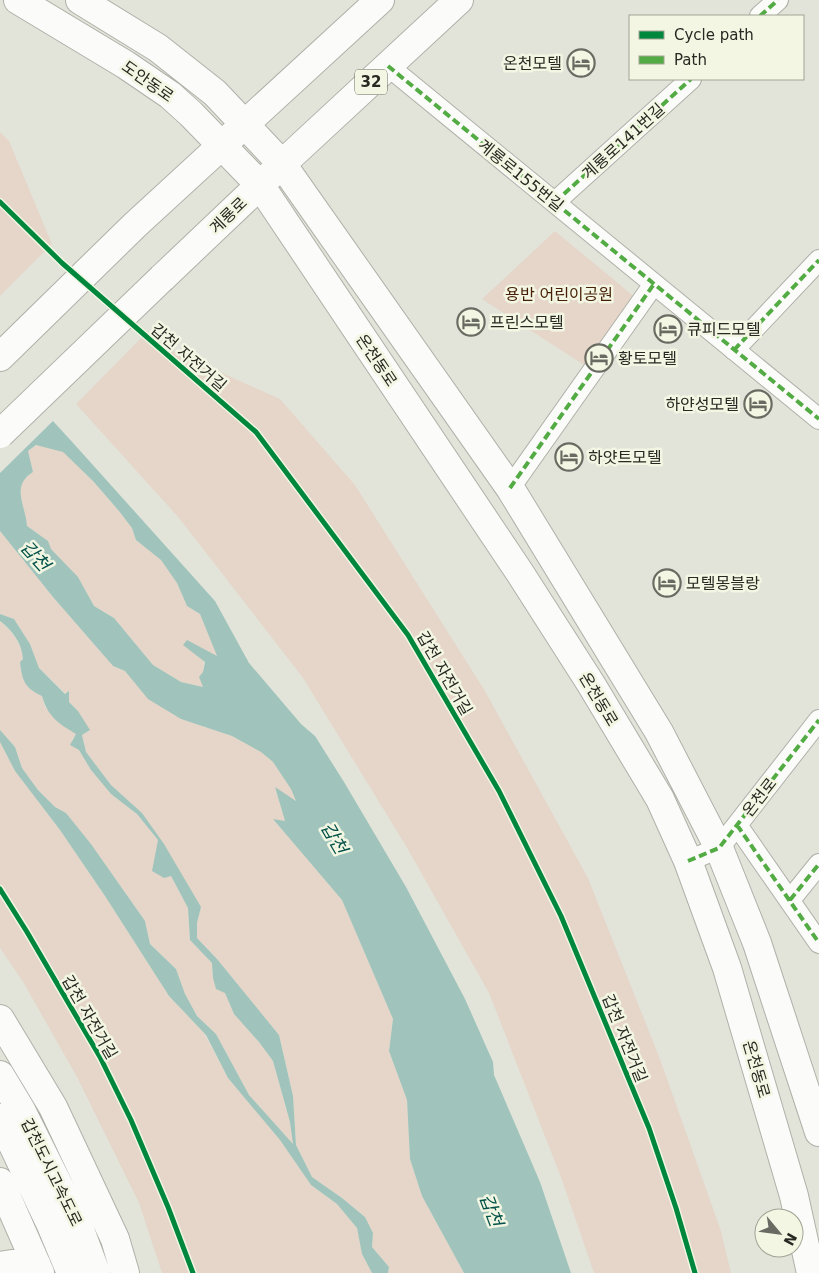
<svg xmlns="http://www.w3.org/2000/svg" width="819" height="1273" viewBox="0 0 819 1273" font-family="'DejaVu Sans','Noto Sans KR',sans-serif">
<style>
.green{fill:#e5d6c9}
.water{fill:#a0c4bb;fill-rule:evenodd}
.pier{fill:#e2e4da}
.lines{fill:none;stroke-linecap:round;stroke-linejoin:round}
.street-casing{stroke:#afb1a9;stroke-width:22}
.secondary-casing{stroke:#afb1a9;stroke-width:30}
.primary-casing{stroke:#afb1a9;stroke-width:30}
.street{stroke:#fbfbf9;stroke-width:20}
.secondary{stroke:#fbfbf9;stroke-width:28}
.primary{stroke:#fbfbf9;stroke-width:28}
.primary-bridge-casing{stroke:#afb1a9;stroke-width:30;stroke-linecap:butt}
.primary-bridge{stroke:#fbfbf9;stroke-width:28}
.quiet{stroke:#53ab43;stroke-width:4;stroke-dasharray:8 4;stroke-linecap:butt}
.cycleway-casing{stroke:#f2f6e2;stroke-width:8}
.cycleway{stroke:#00873e;stroke-width:5}
.labels{text-anchor:middle;stroke-width:5;stroke-linejoin:round;paint-order:stroke}
.shield{fill:#f2f6e2;stroke:#65665c;stroke-width:1}
.shield-label{font-size:15px;font-weight:bold;fill:#282922}
.poi-label{font-size:16px;fill:#282922;stroke:#f2f6e2;text-anchor:start}
.street-label{font-size:16px;fill:#282922;stroke:#f2f6e2}
.park-label{font-size:16px;fill:#461f06;stroke:#f2f6e2}
.water-label{font-size:18px;font-style:italic;fill:#035249;stroke:#f2f6e2}
</style>
<rect width="100%" height="100%" fill="#e2e4da"/>
<path class="green" d="M0,132l9,9 43,103 -52,52z
M555,231l81,67 -49,69 -105,-68z
M142,337l138,62 75,86 130,206 103,187 72,181 61,172 10,42h-137l-32,-93 -73,-187 -83,-147 -103,-168 -124,-160 -103,-114z
M37,445l26,7 30,29 26,30 13,17 4,12 25,20 16,23 10,23 13,8 17,42 -13,-6 -1,37 -22,-5 -28,-17 -39,-47 -20,-12 -16,-28 -27,-29 -3,-8 -21,-15c-1,-21 -17,-40 6,-54l-5,-21z
M0,531l53,66 60,69 12,5 8,9 48,39 51,17 29,16 12,10 18,27 5,13 -21,-14 10,33 -11,-1 68,80 51,119 -4,32 18,49 3,59 12,37 42,77h-76l1,-6 -17,-20 1,-14 -8,-16 -23,-19 -30,-21 -16,-32 -3,-49 -14,-61 -62,-76 -20,-21v-15l4,-16 -59,-94 -31,-28 -25,-33 -4,-17 7,-4 -11,-20 -9,-9v-11l-3,3 -27,-26 -9,-24 -16,-25 -14,-5z
M0,621c12,10 22,23 23,38l-3,3c2,19 5,26 22,34l3,11 32,27 -5,5 19,31 20,24 26,20 21,26 -5,31 18,5 17,32 2,32 22,23 1,15 12,15 9,21 25,28 14,19 17,61 4,23 -45,-50 -33,-61 -19,-18 -12,-22 -9,-25 -26,-25 -5,-23 -54,-77 -25,-31 -11,-6 -17,-17 -16,-22 -7,-21 -15,-17z
M0,742l15,29 45,59 45,66 64,100 35,37 24,45 52,62 31,45 26,19 20,24 5,26 10,19h-210l-23,-70 -62,-126 -54,-95 -23,-34z"/>
<path class="water" d="M0,363l74,81 141,157 34,62 52,61 14,12 29,46 62,105 59,112 28,63 1,13 46,107 31,91h-107l-42,-77 -12,-37 -3,-59 -18,-49 4,-32 -51,-119 -69,-81 12,2 -10,-34 21,14 -5,-12 -18,-27 -12,-10 -29,-16 -51,-17 -33,-20 -23,-28 -12,-5 -60,-69 -53,-66zM36,445l27,7 30,29 26,30 13,17 4,12 25,20 16,23 10,23 13,8 17,42 -30,-16 -4,5 22,17 -2,10 -4,5 4,10 -22,-5 -28,-17 -39,-47 -20,-12 -16,-29 -27,-28 -3,-8 -21,-15c-1,-20 -17,-40 6,-54l-5,-21z
M0,614l14,5 16,25 9,24 26,26 4,-3v11l9,9 12,19 -8,5 4,17 25,33 31,28 22,31 37,63 -4,16v15l20,21 62,76 14,61 3,49 16,32 30,21 23,19 8,16 -1,14 17,20 -1,6h-16l-10,-19 -5,-26 -20,-24 -26,-19 -31,-45 -52,-62 -22,-43 -37,-39 -64,-100 -45,-66 -45,-59 -15,-29v-12l15,17 7,21 16,22 17,17 11,6 25,31 54,77 5,23 26,25 9,25 12,22 19,18 33,61 44,49 -3,-22 -17,-61 -14,-19 -25,-28 -9,-21 -9,-4 -3,-11 -1,-15 -22,-23 -2,-32 -17,-32 -7,2 -12,-7 6,-31 -21,-26 -26,-20 -20,-24 -12,-20 -9,-5 6,-11c-18,-11 -28,-17 -34,-38 -17,-8 -20,-15 -22,-34l3,-3c-1,-16 -11,-29 -23,-38z"/>
<path class="pier" d="M0,361l55,58 -55,54z"/>
<g class="lines">
<g class="street-casing">
<path id="street" d="M760,16l18,-16
M388,66l431,353
M555,202l136,-123
M734,350l85,-90
M510,488l144,-204
M737,825l82,118
M688,861l31,-13 100,-128
M790,900l29,-36"/>
</g>
<g class="secondary-casing">
<path id="secondary" d="M18,0l108,65 44,30 21,19 69,71 260,388 71,111 69,115 28,62 39,107 67,228 17,77
M80,0l78,48 57,45 67,71 228,324 149,244 60,116 38,95 62,189
M0,1266l12,-2h24"/>
</g>
<g class="primary-casing">
<path id="primary" d="M162,278l120,-114 177,-164
M0,357l135,-132 245,-225
M0,1019l53,88 62,132 10,34
M0,1075l21,35 56,112 19,51
M0,1118l51,107 20,48
M0,1182l40,91"/>
</g>
<use href="#street" class="street"/>
<use href="#secondary" class="secondary"/>
<use href="#primary" class="primary"/>
<g class="primary-bridge-casing">
<path id="primary-bridge" d="M0,434l162,-156"/>
</g>
<use href="#primary-bridge" class="primary-bridge"/>
<path class="quiet" d="M760,16l18,-16
M388,66l431,353
M555,202l136,-123
M734,350l85,-90
M510,488l144,-204
M737,825l82,118
M688,861l31,-13 100,-128
M790,900l29,-36"/>
<g class="cycleway-casing">
<path id="cycleway" d="M0,202l62,61 194,169 152,203 91,156 62,125 88,212 27,80 19,65
M0,889l27,43 73,125 31,63 37,87 25,66"/>
</g>
<use href="#cycleway" class="cycleway"/>
</g>
<defs>
<g id="hotel-ring" transform="scale(1.4375)"><circle r="9.5" fill="#f2f6e2" stroke="#696a62" stroke-width="1.5"/><path d="M-6-4.5h1.5V1H6V5H4.5V3h-9V5H-6ZM-4 0a1.8 1.8 0 1 1 3.6 0ZM.5 0V-2.5h3Q6-2.5 6 0Z" fill="#696a62"/></g>
</defs>
<g fill-rule="evenodd">
<use href="#hotel-ring" x="581" y="63"/>
<use href="#hotel-ring" x="471" y="322"/>
<use href="#hotel-ring" x="668" y="329"/>
<use href="#hotel-ring" x="599" y="358"/>
<use href="#hotel-ring" x="758" y="404"/>
<use href="#hotel-ring" x="569" y="457"/>
<use href="#hotel-ring" x="667" y="583"/>
</g>
<g class="labels">
<rect class="shield" x="355" y="69.5" width="32" height="25" rx="4"/>
<g class="shield-label">
<text x="371" y="87">32</text>
</g>
<g class="poi-label">
<text x="562" y="69" text-anchor="end">온천모텔</text>
<text x="490" y="328">프린스모텔</text>
<text x="687" y="335">큐피드모텔</text>
<text x="618" y="364">황토모텔</text>
<text x="739" y="410" text-anchor="end">하얀성모텔</text>
<text x="588" y="463">하얏트모텔</text>
<text x="686" y="589">모텔몽블랑</text>
</g>
<g class="street-label">
<text transform="translate(148 81) rotate(35)" y="6">도안동로</text>
<text transform="translate(623 141) rotate(-42)" y="6">계룡로141번길</text>
<text transform="translate(521 175) rotate(39)" y="6">계룡로155번길</text>
<text transform="translate(228 215) rotate(-44)" y="6">계룡로</text>
<text transform="translate(189 357) rotate(41)" y="6">갑천 자전거길</text>
<text transform="translate(377 360) rotate(56)" y="6">온천동로</text>
<text transform="translate(445 673) rotate(60)" y="6">갑천 자전거길</text>
<text transform="translate(599 699) rotate(59)" y="6">온천동로</text>
<text transform="translate(759 797) rotate(-52)" y="6">온천로</text>
<text transform="translate(90 1017) rotate(60)" y="6">갑천 자전거길</text>
<text transform="translate(625 1038) rotate(68)" y="6">갑천 자전거길</text>
<text transform="translate(757 1069) rotate(74)" y="6">온천동로</text>
<text transform="translate(52 1172) rotate(64)" y="6">갑천도시고속도로</text>
</g>
<g class="park-label">
<text x="559" y="300">용반 어린이공원</text>
</g>
<g class="water-label">
<text transform="translate(35 556) rotate(48)" y="6">갑천</text>
<text transform="translate(334 838) rotate(60)" y="6">갑천</text>
<text transform="translate(491 1210) rotate(69)" y="6">갑천</text>
</g>
</g>
<rect x="629" y="15" width="175" height="65" fill="#f2f6e2" stroke="#a1a495"/>
<rect x="639" y="31" width="25" height="8" fill="#00873e" stroke="#a1a495"/>
<text x="674" y="40" font-size="15" fill="#282922">Cycle path</text>
<rect x="639" y="56" width="25" height="8" fill="#53ab43" stroke="#a1a495"/>
<text x="674" y="65" font-size="15" fill="#282922">Path</text>
<g transform="translate(779 1233) rotate(119)"><circle r="24" fill="#f2f6e2" stroke="#a1a495"/>
<path d="M0-4L9 19L0 12L-9 19Z" fill="#696a62"/>
<text y="-8" font-size="14" font-weight="bold" text-anchor="middle" fill="#282922">N</text>
</g>
</svg>
